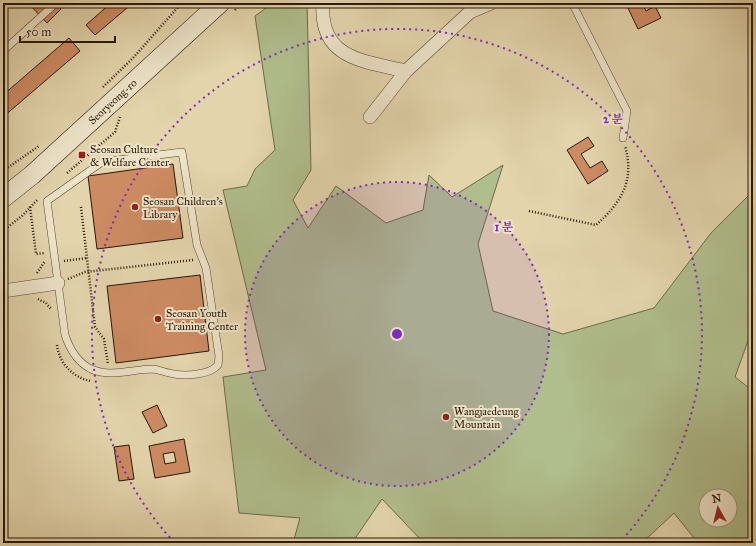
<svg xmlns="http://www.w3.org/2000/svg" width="756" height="546" viewBox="0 0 756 546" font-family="'IM FELL Great Primer','Noto Serif KR',serif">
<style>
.green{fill:#b0bd8c;stroke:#6c6a4a;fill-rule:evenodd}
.building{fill:#cd8b63;stroke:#291707;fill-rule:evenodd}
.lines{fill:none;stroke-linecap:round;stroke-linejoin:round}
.lane-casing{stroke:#584630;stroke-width:8}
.street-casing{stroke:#584630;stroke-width:14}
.secondary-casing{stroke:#291707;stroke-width:20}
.path{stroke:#291707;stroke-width:2.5;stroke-dasharray:1 2;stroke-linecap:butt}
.lane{stroke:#ede3c9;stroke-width:7}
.street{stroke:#ede3c9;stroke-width:13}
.secondary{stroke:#ede3c9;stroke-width:19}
.ring{fill:none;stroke:#7b2cbf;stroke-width:2;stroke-dasharray:2 4}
.poi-dot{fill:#8f2418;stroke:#ede3c9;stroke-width:1.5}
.labels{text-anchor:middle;stroke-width:4;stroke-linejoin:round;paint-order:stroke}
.street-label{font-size:11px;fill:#291707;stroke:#ede3c9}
.poi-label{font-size:11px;fill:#291707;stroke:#ede3c9;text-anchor:start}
.centre{fill:#7b2cbf;stroke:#ede3c9;stroke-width:2}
.ring-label{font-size:12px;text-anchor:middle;font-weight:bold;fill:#7b2cbf;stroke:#ede3c9;stroke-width:4;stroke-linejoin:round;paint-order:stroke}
</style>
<rect width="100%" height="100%" fill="#e3d4ac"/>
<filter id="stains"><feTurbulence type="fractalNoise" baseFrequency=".005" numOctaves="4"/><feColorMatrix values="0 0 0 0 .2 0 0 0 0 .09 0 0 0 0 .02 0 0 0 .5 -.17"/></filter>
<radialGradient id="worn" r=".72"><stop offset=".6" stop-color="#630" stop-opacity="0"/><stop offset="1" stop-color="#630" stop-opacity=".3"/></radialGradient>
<path class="green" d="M273,3h34l4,167 -18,30 15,28 28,-42 50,37 37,-13 6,-35 23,22 51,-32 -25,79 15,67 70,23 91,-26 57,-75 42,-42v136l-18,50 18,14v152h-55l-24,-30 -32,30h-218l-42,-44 -30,44h-59l7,-25 -61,-5 -16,-136 43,-7 -43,-180 24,-4 8,-17 20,-19 -20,-134zM706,496h24v24h-24z"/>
<path class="building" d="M28,3h27l6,6 -14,14z
M111,3h22l-38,32 -9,-10z
M638,3h4l4,8 9,-5 6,12 -23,11 -10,-21z
M69,38l11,13 -77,66v-22z
M588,137l6,9 -13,8 9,14 12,-7 6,10 -20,13 -21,-34z
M173,164l10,74 -86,11 -9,-73z
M200,275l9,76 -93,12 -9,-77z
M157,405l10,21 -14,7 -11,-21z
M184,439l6,33 -35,6 -6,-32zM174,452l2,10 -11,2 -2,-10z
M129,445l5,34 -15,2 -5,-34z"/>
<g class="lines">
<g class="lane-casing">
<path id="lane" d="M572,3l55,108 -4,27
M3,51l53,-48
M182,152l15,93 9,23 13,88 -1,9c-8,10 -32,11 -44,9 -7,-1 -14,-4 -21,-5 -21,0 -42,9 -62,0 -14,-7 -21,-19 -26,-34l-18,-134 55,-39z"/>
</g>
<g class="street-casing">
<path id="street" d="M323,3c-4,56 40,58 83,68l64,-59 21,-9
M370,117l36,-46
M3,291l55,-8"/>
</g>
<g class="secondary-casing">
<g id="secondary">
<path id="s1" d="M3,198l29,-23 188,-172"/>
</g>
</g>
<path class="path" d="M235,10l6,-7
M103,87l30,-29 46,-52v-3
M3,171l36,-25
M67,173l48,-41 5,-15
M30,207l6,47 9,-1
M81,207l14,120 9,12 4,25
M529,211l67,14c25,-22 39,-44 29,-79
M3,231l20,-16 15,-16
M64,261l23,-3
M37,273l8,-12
M68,279l17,-7 108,-12
M38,299l8,4 5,6
M57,345c2,18 16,33 34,36"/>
<use href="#lane" class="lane"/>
<use href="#street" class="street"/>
<use href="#secondary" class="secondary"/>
</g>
<circle cx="397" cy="334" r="152" fill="#7b2cbf" fill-opacity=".12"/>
<g class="ring">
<circle cx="397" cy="334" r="152"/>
<path d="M174 542A305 305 0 1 1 620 542"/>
</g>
<g class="poi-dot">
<rect x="78" y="151" width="8" height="8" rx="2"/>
<circle cx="135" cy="207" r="4"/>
<circle cx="158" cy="319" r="4"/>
<circle cx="446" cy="417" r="4"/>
</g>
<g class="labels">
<g class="street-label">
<text dy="4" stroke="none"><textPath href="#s1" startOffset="146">Seoryeong-ro</textPath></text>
</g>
<g class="poi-label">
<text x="90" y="153">Seosan Culture<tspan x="90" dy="13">&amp; Welfare Center</tspan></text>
<text x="143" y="205">Seosan Children's<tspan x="143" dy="13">Library</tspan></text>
<text x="166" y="317">Seosan Youth<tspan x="166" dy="13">Training Center</tspan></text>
<text x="454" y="415">Wangjaedeung<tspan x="454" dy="13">Mountain</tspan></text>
</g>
</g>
<circle cx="397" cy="334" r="6" class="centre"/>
<g class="ring-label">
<text x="613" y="123">2 분</text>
<text x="504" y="231">1 분</text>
</g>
<rect width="756" height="546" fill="none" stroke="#e3d4ac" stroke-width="16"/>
<rect x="4" y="4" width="748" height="538" fill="none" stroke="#291707" stroke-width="2"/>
<rect x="8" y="8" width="740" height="530" fill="none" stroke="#291707"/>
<g transform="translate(718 508) rotate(352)"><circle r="19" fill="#ede3c9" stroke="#9f917b"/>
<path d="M0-3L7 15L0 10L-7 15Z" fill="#8f2418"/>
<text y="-6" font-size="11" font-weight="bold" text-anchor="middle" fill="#291707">N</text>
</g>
<path d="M20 36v6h95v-6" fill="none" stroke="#291707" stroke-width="2"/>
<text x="26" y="36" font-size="12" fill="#291707" stroke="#ede3c9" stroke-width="3" paint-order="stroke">50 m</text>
<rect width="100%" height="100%" filter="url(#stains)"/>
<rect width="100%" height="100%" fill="url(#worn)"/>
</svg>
